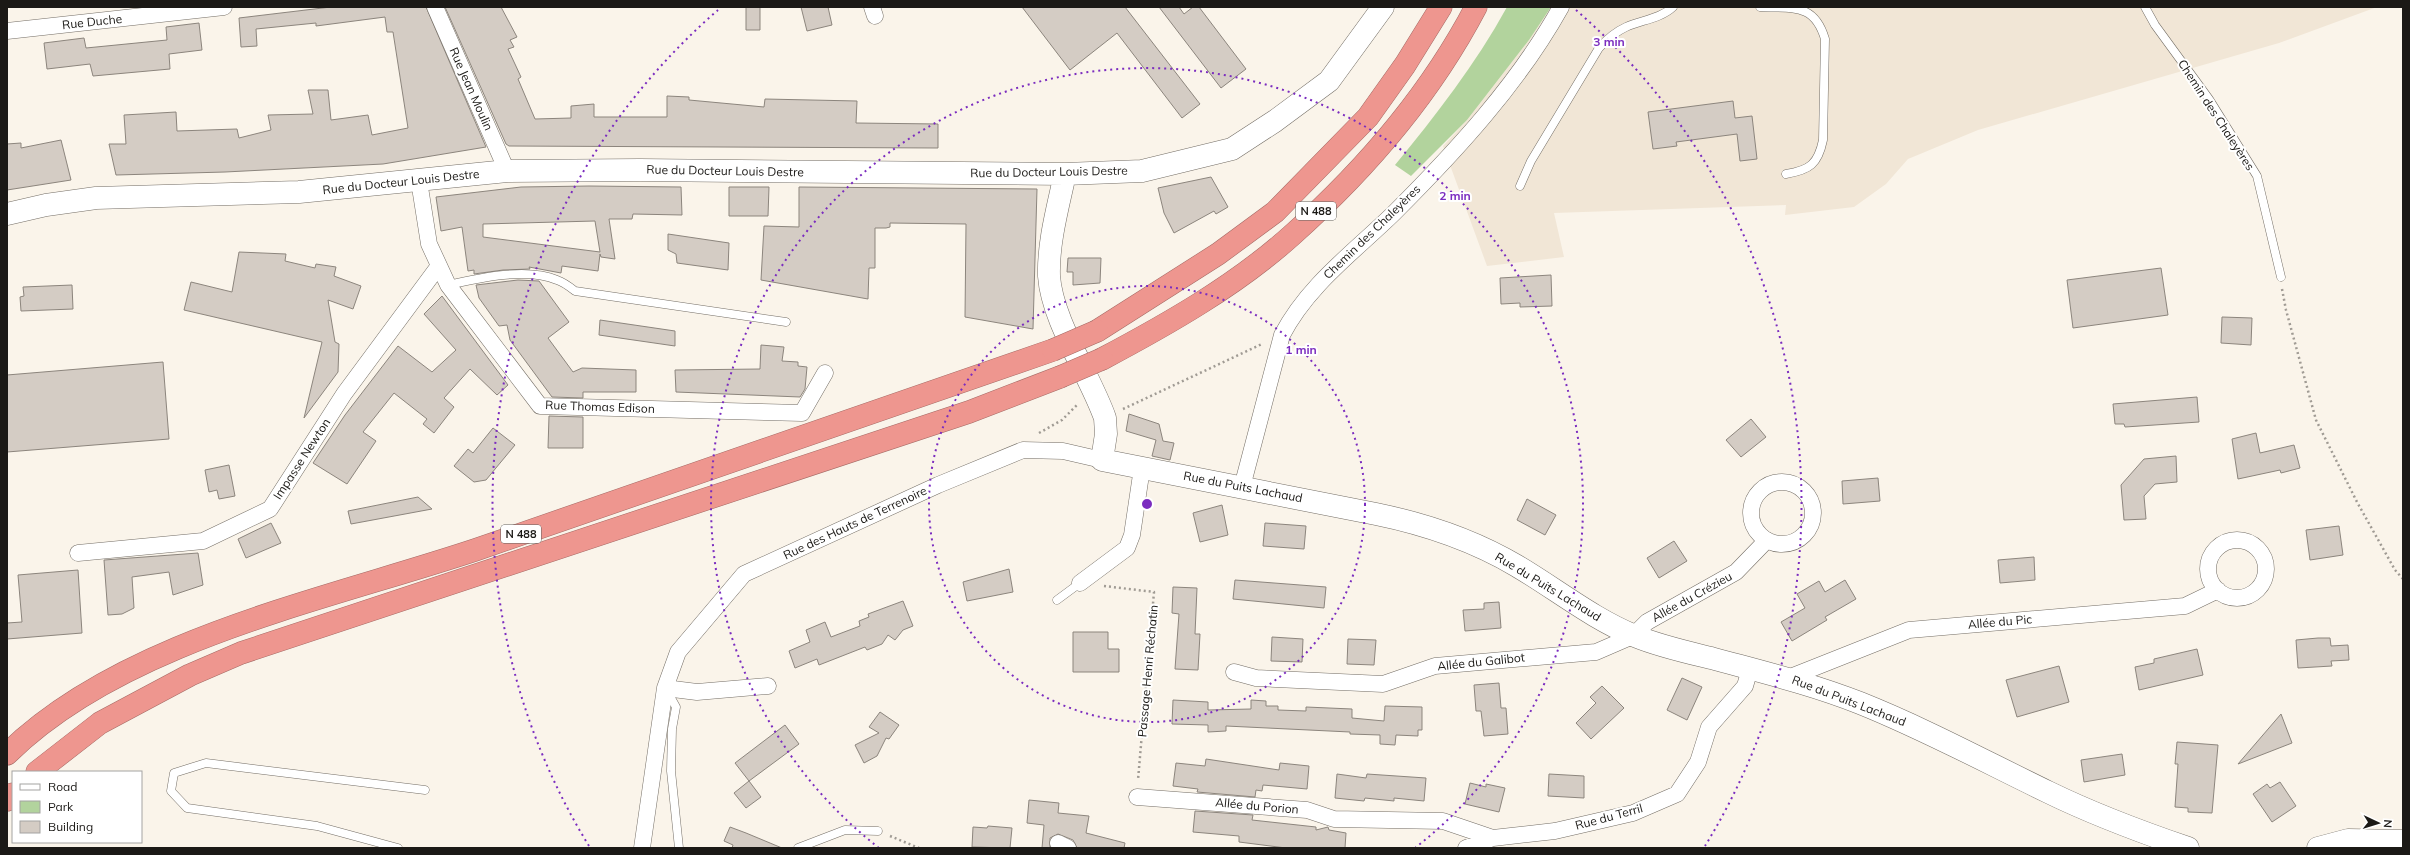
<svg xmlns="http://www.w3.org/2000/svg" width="2410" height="855" viewBox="0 0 2410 855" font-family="Mulish,sans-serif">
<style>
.built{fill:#f1e6d6}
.green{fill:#b2d39d}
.building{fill:#d4ccc4;stroke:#8c857d;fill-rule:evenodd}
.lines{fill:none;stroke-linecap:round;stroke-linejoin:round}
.lane-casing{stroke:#746e66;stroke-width:9}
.street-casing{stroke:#746e66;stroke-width:17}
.secondary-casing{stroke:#746e66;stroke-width:23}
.highway-casing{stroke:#a46a65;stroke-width:23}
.path{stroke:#a09b94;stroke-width:2.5;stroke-dasharray:2 3;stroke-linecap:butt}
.lane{stroke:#fff;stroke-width:8}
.street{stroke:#fff;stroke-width:16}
.secondary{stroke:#fff;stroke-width:22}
.highway{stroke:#ee968f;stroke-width:22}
.highway-bridge-casing{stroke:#a46a65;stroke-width:23;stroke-linecap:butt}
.highway-bridge{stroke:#ee968f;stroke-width:22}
.ring{fill:none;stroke:#7b2cbf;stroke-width:2;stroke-dasharray:2 4}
.labels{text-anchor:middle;stroke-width:4;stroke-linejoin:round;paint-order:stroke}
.shield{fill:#fff;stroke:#5f5e5c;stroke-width:1}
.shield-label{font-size:11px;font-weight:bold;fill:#1b1916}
.street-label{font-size:12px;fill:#1b1916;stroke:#fff}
.centre{fill:#7b2cbf;stroke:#fff;stroke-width:2}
.ring-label{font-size:12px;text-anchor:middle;font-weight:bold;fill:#7b2cbf;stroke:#fff;stroke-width:4;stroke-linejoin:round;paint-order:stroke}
</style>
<rect width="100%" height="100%" fill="#faf4ea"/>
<path class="built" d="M1551,7h826l-98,36 -301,87 -70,29 -22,25 -32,23 -69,8 1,-10 -232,8 10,44 -77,9 -44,-120 24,-26 62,-80z"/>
<path class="green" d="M1507,7h44l-22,33 -62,80 -56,56 -16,-11c41,-50 80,-100 112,-158z"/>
<path class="building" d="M331,7h95l60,140 -103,17 -158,8 -109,3 -7,-31h17l-2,-29 52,-3 1,19 60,-2 2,9 32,-8 -3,-15 45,-1 -5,-24h20l3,30 37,-5 4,20 36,-7 -15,-96h-6l-2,-15 -69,9v-3l-60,6 1,17 -16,1 -2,-29z
M445,7h56l16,30 -7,3 4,7 -6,2 13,28 -3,2 17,40 36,-1v-12l23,-2v13h73v-21l22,1v3l75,7 1,-8 92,2 -1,22 82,1v24l-429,-2 -3,-2z
M746,7h14v23h-14z
M801,7h27l4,18 -25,6z
M1022,7h103l75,97 -18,14 -65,-85 -47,37z
M1159,7h20l5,7 9,-7h6l47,62 -25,19z
M199,23l3,27 -33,4 1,15 -77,7 -3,-12 -43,5 -3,-26 40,-5 2,10 81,-8 -1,-13z
M1733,101l2,17 17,-2 5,43 -17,2 -3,-27 -61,8 1,4 -24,3 -5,-37z
M61,140l10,40 -64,10v-46l14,-1v5z
M1211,177l17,30 -12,7 -2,-3 -40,22 -10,-20 -6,-25z
M589,186l92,1 1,28 -49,-1 -1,5h-23l6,40 -14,-2 -1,-3 -2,17 -36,-5 -1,7 -32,-6 1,2 -27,1 -29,4v-4l-6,1 -6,-44 -21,4 -5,-34 85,-10zM595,221l5,31 -117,-15v-13z
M729,187h40l-1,29h-39z
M799,187l238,2 -4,140 -68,-12 1,-93 -76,-1v4l-4,1h-11v40h-6l-1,31 -107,-19 3,-54 35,1z
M668,234l61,9 -1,27 -51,-7 -1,-9 -8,-4z
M239,252l47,2 -1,7 30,7 1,-4 20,3 -2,9 27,10 -8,23 -25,-9 7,42 4,2 -1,28 -34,46 18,-76 -138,-32 7,-28 41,10z
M1068,258h33l-1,25 -27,2v-13h-6z
M2161,268l7,47 -95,13 -6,-48z
M1551,275l1,31 -32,1v-4l-19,1 -1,-26z
M518,280l21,1 30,41 -21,16 25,34 9,-4 54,2v22h-53v6l-31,-1 -42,-57 -3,-15 -8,1 -20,-28 -3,-13z
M72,285l1,24 -52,2 -1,-14 4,-1 -1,-9z
M442,296l66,89 -11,10 -27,-26 -26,29 10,9 -20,26 -11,-9 4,-5 -33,-26 -31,39 13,9 -29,43 -34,-21 32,-48 53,-69 34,26 24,-22 -32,-36z
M2222,317l30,1 -1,27 -30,-2z
M600,320l75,11v15l-76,-11z
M761,345l23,2 -2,14 16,1v4l9,1 -2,22 -5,8 -124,-5 -1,-22 85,-1z
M163,362l6,77 -162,13v-77z
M2197,397l2,25 -74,5 -1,-3h-9l-2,-20z
M1129,414l30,10 4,17 11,2 -4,17 -18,-4 4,-16 -30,-9z
M549,416l34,1v31h-35z
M1751,419l15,18 -25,20 -15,-17z
M493,428l22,17 -29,35 -12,2 -20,-16 14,-17 5,4z
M2256,433l4,20 34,-8 6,23 -19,5 -1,-3 -42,9 -6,-40z
M2176,456l1,26 -22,2 -11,12 2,23 -22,1 -3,-35 23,-26z
M229,465l6,31 -16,3 -2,-9 -8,2 -4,-22z
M1878,478l2,23 -37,3 -1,-23z
M418,497l14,12 -81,15 -3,-13z
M1527,499l29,16 -11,20 -28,-15z
M1222,505l6,30 -28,7 -7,-29z
M271,523l10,20 -35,15 -8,-19z
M1265,523l41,3 -2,23 -41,-3z
M2339,526l4,29 -33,5 -4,-30z
M1674,541l13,20 -28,17 -12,-20z
M198,553l5,32 -30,10 -4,-23 -37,5 2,31 -12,6 -14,1 -4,-55z
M2034,557l1,23 -35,3 -2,-23z
M1009,569l4,23 -46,9 -4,-19z
M78,570l4,63 -75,6v-16l15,-1 -4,-47z
M1235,580l91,7 -2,21 -91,-9z
M1845,580l11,19 -31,18 2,3 -35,21 -11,-19 24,-14 -8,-14 22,-13 6,11z
M1173,587l24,1 -2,46h5l-2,36 -23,-1 4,-55 -7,-1z
M903,601l10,25 -10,4 -8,10 -7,-5 -6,9 -15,6 -2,-3 -46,18 -2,-6 -22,9 -6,-17 21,-9 -4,-12 19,-8 6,15 29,-11 -1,-5 10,-4 -1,-3z
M1499,602l2,26 -36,3 -2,-21 21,-1v-6z
M1073,632h35v17h11v23h-46z
M1272,637l31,2 -1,23 -31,-1z
M2318,638h12l1,8 17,-1 1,15 -18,1 1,5 -34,2 -2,-28z
M1348,639l28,1 -2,25 -27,-1z
M2197,649l6,26 -64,15 -4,-23 19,-4v-4z
M2059,666l10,36 -52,15 -11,-37z
M1682,678l20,9 -15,33 -20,-10z
M1499,683l2,25h5l2,26 -24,2 -3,-25h-5l-2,-26z
M1602,686l22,22 -33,31 -15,-16 20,-20 -6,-6z
M1173,700l35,2v8l43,-1v-9l15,1v5h12v4l28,1v-4l46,2v9l32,3 1,-15 37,1v23h-4v6l-22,-1 -1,10 -15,-1v-9l-30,-1v-2l-124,-6v5l-18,1v-7l-36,-1z
M880,712l19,13 -10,14 -3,-1 -9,18 -13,7 -9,-18 24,-12 -10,-6z
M2281,714l11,29 -54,21z
M785,725l14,19 -50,37 12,16 -15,11 -12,-15 15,-12 -14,-18z
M2177,742l41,3 -6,68 -24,-1v-4l-13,-1 3,-43h-3z
M2122,754l3,21 -41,7 -3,-22z
M1206,759l73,11 1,-7 29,3 -2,23 -44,-4 -1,6 -6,-1 -1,7 -58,-5 1,-3 -25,-3 3,-23 29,3z
M1337,774l29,4 1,-4 59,4 -2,23 -30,-3v3l-29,-3 -1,3 -29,-3z
M1549,774l35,2v22l-36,-2z
M2280,782l16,24 -24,16 -19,-28 14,-10 3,4z
M1470,783l16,4v-3l19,4 -6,24 -34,-8z
M1029,800l30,3 -1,10 31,3 -3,17 39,10 -1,5h-47l-4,-8 -15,-6 -8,4v10h-8l2,-23 -17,-2z
M1195,811l58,4 -1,5 64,7v3l12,-3 1,3 17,3 -1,15h-59l-47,-6v-6l-46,-4z
M988,826l24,2 -2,20 -38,-1 1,-20 14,1z
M730,827l16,6 36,15h-50l1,-3 -9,-4z"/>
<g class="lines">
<g class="lane-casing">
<path id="lane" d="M1760,7c32,2 54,-5 65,32l-2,101c-5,24 -13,30 -37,34
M2145,7l10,18 54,74 48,77 24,101
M1520,186l11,-25 68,-113c8,-9 16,-16 27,-21 15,-7 34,-8 47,-20
M448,285c31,-7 79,-18 109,-5 6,2 13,7 18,11l211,31
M1057,600l23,-17
M667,691l9,16 -4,22 -1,42 8,77
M398,848l-81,-22 -130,-18 -16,-17 3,-18 32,-10 219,27
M798,848l47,-18 33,1"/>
</g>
<g class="street-casing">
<path id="street" d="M435,7l72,164
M872,7l3,9
M7,31l217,-24
M419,181l10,63 19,41 92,121 262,7 23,-40
M1751 513a31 31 0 1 1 62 0a31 31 0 1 1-62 0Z
M1242,487l40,-152c26,-50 72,-83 112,-122 62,-62 124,-129 167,-206
M2208 569a29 29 0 1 1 58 0a29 29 0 1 1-58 0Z
M78,553l125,-12 67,-32 74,-115 94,-127
M1080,583l47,-35 5,-13 10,-67
M1234,672l22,6 127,6 52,-18 161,-14 37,-16 14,-14 89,-50 31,-32
M1788,678l121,-48 276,-24 33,-16
M665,688l32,4 71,-6
M1137,797l170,13 27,9 109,2 50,17
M1058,843l10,5
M642,848l23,-160 13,-36 66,-78 194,-89 85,-35 40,1 39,9
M1466,848l27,-10 62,-7 78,-18 44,-19 21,-32 11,-35 36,-41 5,-17"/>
</g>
<g class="secondary-casing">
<path id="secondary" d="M1065,174c-7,33 -17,68 -16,102 3,45 41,99 56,142l1,16 -4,26 274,54c49,10 97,26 141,52 39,23 76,53 118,70 24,10 51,16 76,22 51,14 101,26 149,45 65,26 126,59 188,89 45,22 93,40 140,56
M7,214l39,-9 50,-7 203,-6 208,-21 133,-1 425,4 77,-3 90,-22 43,-28 54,-40 54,-74
M2318,848l30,-8 55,1"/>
</g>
<g class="highway-casing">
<path id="highway" d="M1097,331l121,-77 57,-42 93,-95 37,-52 36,-58
M1102,359c66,-35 133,-73 189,-123 73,-65 140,-143 185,-229
M7,754c114,-113 318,-154 468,-204 193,-65 385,-133 578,-200
M37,772l63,-49 90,-48 51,-22 728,-241 91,-35
M7,800l6,-6"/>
</g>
<path class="path" d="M2282,289l4,21 30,110 41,82 38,68 8,9
M1123,409l139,-65
M1039,433l23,-13 16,-16
M1104,586l50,6 -16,188
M890,836l29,12"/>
<use href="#lane" class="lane"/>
<use href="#street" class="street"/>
<use href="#secondary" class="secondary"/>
<use href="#highway" class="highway"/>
<g class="highway-bridge-casing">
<path id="highway-bridge" d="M1053,350l44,-19
M1060,377l42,-18"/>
</g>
<use href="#highway-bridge" class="highway-bridge"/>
</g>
<g class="ring">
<circle cx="1147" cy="504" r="218"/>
<path d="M879 848A436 436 0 1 1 1415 848"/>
<path d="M589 846A654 654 0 0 1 718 10M1576 10A654 654 0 0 1 1705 846"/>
</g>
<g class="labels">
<g class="shield">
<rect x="1296" y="202" width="40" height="18" rx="3"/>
<rect x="501" y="525" width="40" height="18" rx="3"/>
</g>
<g class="shield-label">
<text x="1316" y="215">N 488</text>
<text x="521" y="538">N 488</text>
</g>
<g class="street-label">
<text transform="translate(92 22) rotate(-6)" y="4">Rue Duche</text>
<text transform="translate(471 89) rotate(66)" y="4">Rue Jean Moulin</text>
<text transform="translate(2216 115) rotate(57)" y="4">Chemin des Chaleyères</text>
<text transform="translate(725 171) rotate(1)" y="4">Rue du Docteur Louis Destre</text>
<text transform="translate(1049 172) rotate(-1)" y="4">Rue du Docteur Louis Destre</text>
<text transform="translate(401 182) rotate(-6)" y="4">Rue du Docteur Louis Destre</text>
<text transform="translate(1372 232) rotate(-44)" y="4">Chemin des Chaleyères</text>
<text transform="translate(600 407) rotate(2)" y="4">Rue Thomas Edison</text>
<text transform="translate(302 459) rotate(-57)" y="4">Impasse Newton</text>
<text transform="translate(1243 487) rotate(11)" y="4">Rue du Puits Lachaud</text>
<text transform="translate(855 523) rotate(-25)" y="4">Rue des Hauts de Terrenoire</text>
<text transform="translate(1548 587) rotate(31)" y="4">Rue du Puits Lachaud</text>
<text transform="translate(1692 597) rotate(-29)" y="4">Allée du Crézieu</text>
<text transform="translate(2000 622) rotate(-5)" y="4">Allée du Pic</text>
<text transform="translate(1481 662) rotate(-6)" y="4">Allée du Galibot</text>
<text transform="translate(1148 671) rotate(-85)" y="4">Passage Henri Réchatin</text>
<text transform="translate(1849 701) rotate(21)" y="4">Rue du Puits Lachaud</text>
<text transform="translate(1257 806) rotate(5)" y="4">Allée du Porion</text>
<text transform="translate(1609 817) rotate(-15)" y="4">Rue du Terril</text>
</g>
</g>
<circle cx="1147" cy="504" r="6" class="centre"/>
<g class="ring-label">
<text x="1609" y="46">3 min</text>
<text x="1455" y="200">2 min</text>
<text x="1301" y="354">1 min</text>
</g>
<rect width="2410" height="855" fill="none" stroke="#1b1916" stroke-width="16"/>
<rect x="12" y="771" width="130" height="72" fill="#ffffff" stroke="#a4a3a2"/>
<rect x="20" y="784" width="20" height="6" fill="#ffffff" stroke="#a4a3a2"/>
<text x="48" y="791" font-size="12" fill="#1b1916">Road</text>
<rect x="20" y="801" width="20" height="12" fill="#b2d39d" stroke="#a4a3a2"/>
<text x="48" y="811" font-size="12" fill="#1b1916">Park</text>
<rect x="20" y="821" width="20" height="12" fill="#d4ccc4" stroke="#a4a3a2"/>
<text x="48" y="831" font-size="12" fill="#1b1916">Building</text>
<g transform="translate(2378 823) rotate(94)" stroke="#ffffff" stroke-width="3" paint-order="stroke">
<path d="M0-3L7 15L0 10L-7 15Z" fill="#1b1916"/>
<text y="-6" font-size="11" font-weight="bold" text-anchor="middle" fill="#1b1916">N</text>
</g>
</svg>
